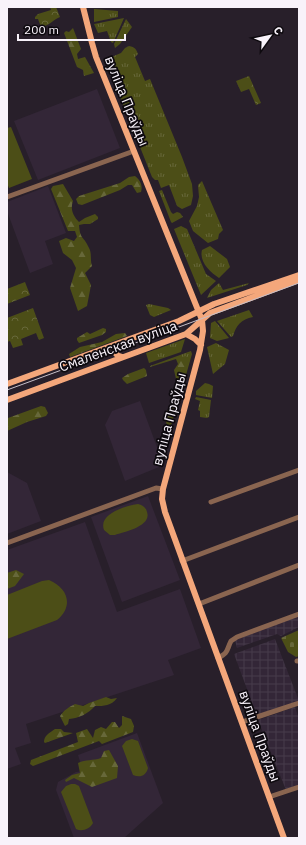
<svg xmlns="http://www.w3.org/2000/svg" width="306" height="845" viewBox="0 0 306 845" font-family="'IBM Plex Sans',sans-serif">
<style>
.industrial{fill:url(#industrial-grid)}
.built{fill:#332637}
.grass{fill:url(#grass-tufts)}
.forest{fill:url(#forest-firs)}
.cemetery{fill:url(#cemetery-stones)}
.park{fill:url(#park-crowns)}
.pitch{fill:#4c4e17}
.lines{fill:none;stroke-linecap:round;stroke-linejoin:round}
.minor{stroke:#8a6550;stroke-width:5}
.major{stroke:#f4a77b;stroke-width:6}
.tram{stroke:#c6bfc8;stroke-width:1}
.labels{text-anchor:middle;stroke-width:3.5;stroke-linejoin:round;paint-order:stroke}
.street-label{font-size:14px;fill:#f8f2fa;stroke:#0e0a0f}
</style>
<defs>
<pattern id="industrial-grid" width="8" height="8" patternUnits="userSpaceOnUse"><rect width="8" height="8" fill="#332637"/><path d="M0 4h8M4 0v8" fill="none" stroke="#473b4b"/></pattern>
<pattern id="grass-tufts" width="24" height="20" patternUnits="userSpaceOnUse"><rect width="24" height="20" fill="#4c4e17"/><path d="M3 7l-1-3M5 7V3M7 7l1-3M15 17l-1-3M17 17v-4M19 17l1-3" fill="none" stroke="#67683a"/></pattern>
<pattern id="forest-firs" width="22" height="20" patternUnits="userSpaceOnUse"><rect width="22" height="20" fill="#4c4e17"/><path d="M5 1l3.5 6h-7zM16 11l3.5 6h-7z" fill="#67683a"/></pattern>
<pattern id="cemetery-stones" width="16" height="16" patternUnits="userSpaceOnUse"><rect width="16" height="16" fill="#4c4e17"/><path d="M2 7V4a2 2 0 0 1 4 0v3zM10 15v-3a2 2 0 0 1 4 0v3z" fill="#67683a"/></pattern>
<pattern id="park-crowns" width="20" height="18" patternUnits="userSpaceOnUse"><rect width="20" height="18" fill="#4c4e17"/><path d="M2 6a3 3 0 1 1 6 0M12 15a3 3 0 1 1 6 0" fill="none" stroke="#67683a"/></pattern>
</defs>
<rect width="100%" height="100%" fill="#281f2a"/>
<path class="industrial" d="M299,615v12l-18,9 -4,-2 -40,14 -2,-8z
M275,639l24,62 -42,15 -23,-62z
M295,707l4,12v66l-13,5 -28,-70z"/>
<path class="built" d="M97,89l23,59 -82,32 -24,-59z
M48,186l18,47 -21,8 8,23 -23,9 -23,-62v-9z
M140,401l21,57 -2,9 -34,14 -20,-56 7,-14z
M7,472l20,11 14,38 -34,13z
M148,496l32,84 -58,22 -31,-85z
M85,522l32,90 63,-23 21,59 -33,12 6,15 -148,49 5,19 -16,5 6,16 -14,5v-219z
M137,733l26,70 -39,35h-50l-18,-48 2,-8 18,-10 7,-1 -5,-16z"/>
<path class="grass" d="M94,9l24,2v6l-24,5z
M124,18l-11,25 -2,-1 -4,-11 -9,2 -4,-9z
M126,19l6,8 -12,17 -5,4 -1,-4z
M129,46c6,1 7,3 9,8l-3,3 10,24 5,-2 32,78 10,27 1,12 -2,9 -9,4 -5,-3 -8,-21 -8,3 -3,-8h-3l-3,-3 -46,-115 3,-4 12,-5 4,-5z
M202,181l21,49 -4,4 -1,5 -10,4 -15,-12 -4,-10 8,-15 2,-9 -1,-12z
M162,190l9,22 2,2 4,-2 3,1 3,4 -11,6 -1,-1 -12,-31z
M181,226l6,3 19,45 10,7 -15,14 -27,-66z
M210,246l17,13 3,8 -11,11c-9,-6 -20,-16 -17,-28z
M219,283l4,7 26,-7 -2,2 -40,13 4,-8z
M149,304l19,4 3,2 -17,7 -4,-2 -4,-10z
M249,310l4,7c-12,2 -17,9 -20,19l-2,1 -14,-16z
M215,321l14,17 -12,3 -7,-3 1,-15z
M185,339l-4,13 -32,11 -3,-10z
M216,343l13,7 -4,14 -12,10 -6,-27z
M191,351l1,3 -10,35 -3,3 -5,-22 4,-6 -2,-5 -26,8v-1z
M205,383l4,1 4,2 -1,12 -16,-3v-4z
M196,397l15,3 -2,17 -2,1 -7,-1v-6l-2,-1 2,-9 -5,-2z"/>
<path class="forest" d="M73,28l8,21 -4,5 1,5 7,-2 9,16 -10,3 -1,-6 -6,-3 -13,-34 2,-2 3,1z
M135,176c5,4 8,9 6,16l-4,1 -5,-8h-4l-8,5 -38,15 -4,-1 -2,-5 3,-3 41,-13 9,-6z
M63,184l10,17c-3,8 0,15 6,21l6,-4 10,-4 3,3v2l-8,5h-6l-5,1c1,15 5,11 10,23 3,5 1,13 3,18l-7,7 6,12 -4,21 -9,5 -8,-23 6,-20 -4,-8 -9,-7 -4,-12 7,-3 8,3 3,-4 -2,-6h-7l-17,-42 2,-3z
M103,328l3,1v3l-4,3 -23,8 -2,-3v-2l10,-6 3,2z
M125,333l2,3 -57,21 -1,-3 11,-7 22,-5 14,-8z
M186,356l1,7 -5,27 -2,1 -1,-8 3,-7 -2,-3h-3l-2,-4 3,-2v-7l4,-3z
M144,368l2,2 1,6 -20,8 -4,-4 -1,-2 6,-4z
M176,396l2,7 -9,29 -5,-17 6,-8 2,-9z
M41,406l4,1 3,6 -2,3 -19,6 -20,9 1,-13z
M16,570l8,4 -9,12 -8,3v-16z
M106,697l5,2 6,-1c-6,8 -13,8 -22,8 -7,8 -16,12 -26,13l-1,5 -3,2 -5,-10c4,-6 9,-9 15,-12l8,2 6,-3z
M122,716l9,3 3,7 -1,6 -31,12 -3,-3 -66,25 -3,-2 1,-4 47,-18 -2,-9 11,-4 6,9 2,-8 6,-3 5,2 6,-7h3l4,6 3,-3z
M55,729h6l3,3 9,1 -28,10 -1,-1c0,-6 5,-9 11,-13z
M109,750l9,16 -1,12 -25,9 -18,-9 -8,4 -1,-2 7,-5 8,-2 -2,-10c8,-4 15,-2 23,-5l3,-7z"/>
<path class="cemetery" d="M299,630v26l-3,1 -8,-5 -7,-14z"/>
<path class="park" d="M50,7h6l4,10c-7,3 -13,10 -19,10l-3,-8h-3v-2l3,-3 13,-4z
M249,76l12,27 -5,2 -7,-16 -8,3 -5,-11z
M25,282l5,13 -23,9v-15z
M33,308l11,30 -5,2 -3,-7 -15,6 2,6 -10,3 -3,-7 -3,1v-24z"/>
<path class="pitch" d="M11,127l21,52 -23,9 -2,-5v-55z
M138,504c4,1 8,3 9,8 5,14 -22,20 -32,23h-5l-6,-5c-6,-16 21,-24 34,-26z
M49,580c19,8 25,26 8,40l-50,19v-44l35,-14z
M132,739l6,2 10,27c-2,8 -8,10 -15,7l-11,-29 4,-5z
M71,784h4l4,2 14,37c-3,6 -11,9 -17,6l-15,-37 5,-6z"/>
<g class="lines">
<path class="minor" d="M7,197l127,-46
M211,502l88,-32
M7,543l149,-55 7,1
M182,561l117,-44
M199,604l100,-39
M218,658c11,-6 8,-7 13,-17l6,-4 62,-23
M297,661h2
M242,722l57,-19
M269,797l30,-10"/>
<path class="major" d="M83,7l9,36 4,14 106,263 1,11 -3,19 -37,139 -1,10 3,13 119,326
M186,334l9,5 6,6
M117,344c-5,5 -2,12 5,13
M7,384l172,-63 35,-17 85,-29
M7,400l179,-66 24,-21 89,-33"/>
<path class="tram" d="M7,390l292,-107"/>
</g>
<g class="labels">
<g class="street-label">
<text transform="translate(127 101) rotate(68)" y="5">вуліца Праўды</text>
<text transform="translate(118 346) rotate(-20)" y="5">Смаленская вуліца</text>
<text transform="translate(169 419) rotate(-75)" y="5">вуліца Праўды</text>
<text transform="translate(260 736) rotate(70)" y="5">вуліца Праўды</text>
</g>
</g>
<rect width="306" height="845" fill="none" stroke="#f8f2fa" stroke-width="16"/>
<g transform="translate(270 36) rotate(57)" stroke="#0e0a0f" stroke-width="3" paint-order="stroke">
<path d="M0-3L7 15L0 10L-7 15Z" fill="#f8f2fa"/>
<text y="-6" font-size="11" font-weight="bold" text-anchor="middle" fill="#f8f2fa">С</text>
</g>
<path d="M18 34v6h107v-6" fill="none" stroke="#f8f2fa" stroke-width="2"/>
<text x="24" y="34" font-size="12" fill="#f8f2fa" stroke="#0e0a0f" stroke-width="3" paint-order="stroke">200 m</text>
</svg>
